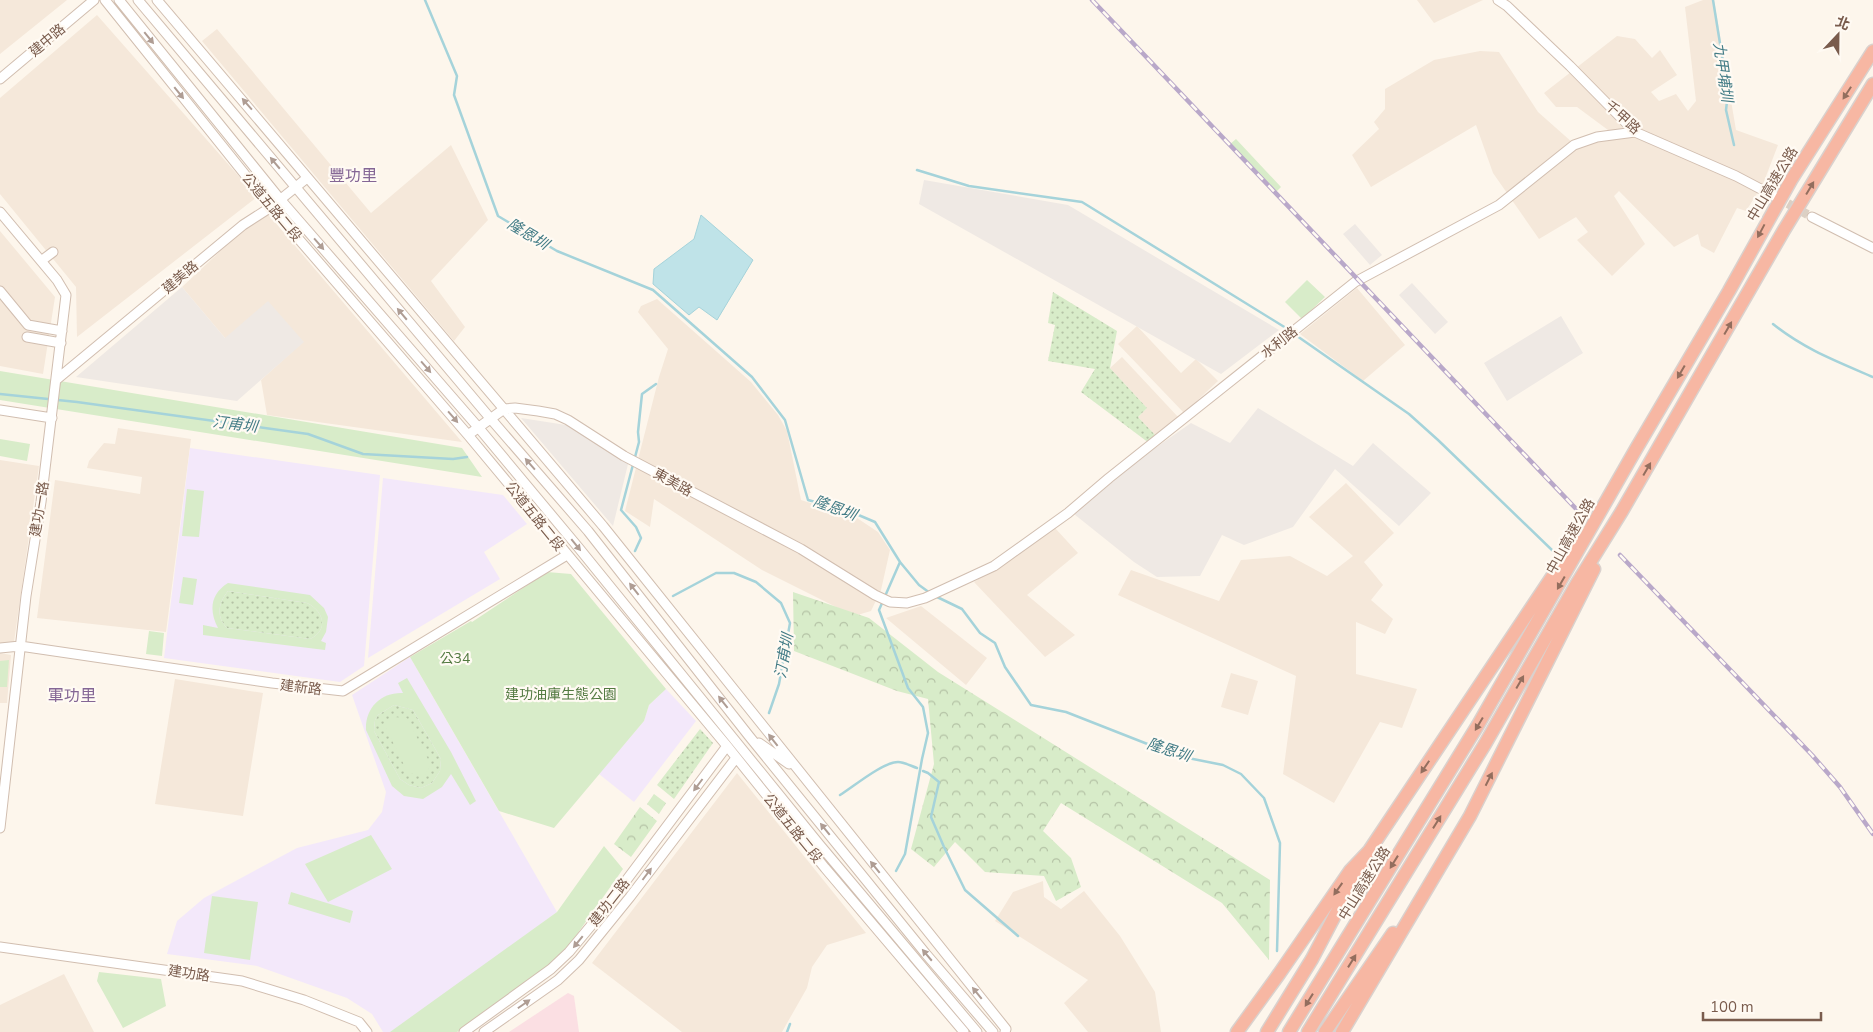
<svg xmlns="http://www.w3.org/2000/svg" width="1873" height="1032" viewBox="0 0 1873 1032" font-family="'Nunito Sans','Noto Sans TC',sans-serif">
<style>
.residential{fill:#f5e8da}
.industrial{fill:#efe9e4}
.education{fill:#f3e8fa}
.medical{fill:#fbdfe3}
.grass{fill:url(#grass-dots)}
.forest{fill:url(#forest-crowns)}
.park{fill:#d8ecc9;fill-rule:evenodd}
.water{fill:#bfe3e8;stroke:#a5d3da}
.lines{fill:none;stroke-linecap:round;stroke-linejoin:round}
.stream{stroke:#a5d3da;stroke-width:2.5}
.minor-tunnel{stroke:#dcd0c4;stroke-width:9;stroke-dasharray:9 4.5;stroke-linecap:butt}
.minor-casing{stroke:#d1beb0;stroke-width:11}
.highway-casing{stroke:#dad1cd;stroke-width:15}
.minor{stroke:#fff;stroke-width:9}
.highway{stroke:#f7b7a3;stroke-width:12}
.rail-casing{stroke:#b9a8c9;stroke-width:4.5}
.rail{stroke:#fffaf3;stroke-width:2.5;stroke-dasharray:8;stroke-linecap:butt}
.oneway{fill:#af9d94}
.oneway2{fill:#936e5e}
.labels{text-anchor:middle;stroke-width:4.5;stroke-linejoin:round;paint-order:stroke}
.street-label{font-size:14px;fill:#7a5c4d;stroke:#fffaf3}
.park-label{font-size:14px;fill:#537a41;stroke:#fffaf3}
.water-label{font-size:15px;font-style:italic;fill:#437c86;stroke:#fffaf3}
.quarter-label{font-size:16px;fill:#846695;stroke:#fffaf3}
</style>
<defs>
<pattern id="grass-dots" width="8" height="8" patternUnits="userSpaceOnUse" patternTransform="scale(1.25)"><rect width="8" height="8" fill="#d8ecc9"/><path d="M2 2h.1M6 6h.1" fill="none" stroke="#b4c2a5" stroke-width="1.8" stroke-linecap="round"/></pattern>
<pattern id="forest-crowns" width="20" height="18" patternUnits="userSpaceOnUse" patternTransform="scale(1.25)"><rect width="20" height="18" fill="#d8ecc9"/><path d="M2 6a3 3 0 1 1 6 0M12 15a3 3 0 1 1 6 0" fill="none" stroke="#b4c2a5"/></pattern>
</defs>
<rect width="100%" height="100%" fill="#fdf6ec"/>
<path class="residential" d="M0,0h67l-67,54z
M1417,0h66l-49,23z
M1703,0h11l22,130 42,15 -15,39 -17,27 -9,-3 -23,45 -13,-7 -3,-12 -24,13 -55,-56 -5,5 31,48 -33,32 -35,-36 11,-8 -12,-15 -37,22 -46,-66 -17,-48 -105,62 -19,-32 27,-26 -5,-7 11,-13v-20l49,-29 46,-9 19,1 39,60 35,31 35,-13 -31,-23h-21l-12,-14 73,-57 18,3 17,19 8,-8 17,25 -26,17 8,9 17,-7 12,17 8,-10 -11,-94z
M97,15l160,182 -180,140 -1,-50 -76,-93v-96z
M217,29l154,184 80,-68 37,75 -57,61 34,46 -11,14 -252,-300z
M268,214l194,228 -195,-27 -6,-35 42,-38 -78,-4 -43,-51 63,-59z
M0,231l55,66 -12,77 -43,-8z
M1357,288l48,57 -42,36 -63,-47z
M657,299l94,83 27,33 9,16 14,69 56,18 21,14 12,18 -9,40 -10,21 -17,5 -92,-46 -108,-71 -4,28 -25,-16 34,-134 9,-28 -30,-37 3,-6z
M1137,326l44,47 15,-14 22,22 -34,32 -66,-69z
M1122,357l57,61 -22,19 -19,-20 9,-9 -37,-40z
M118,428l73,11 -25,193 -129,-14 18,-138 85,14 2,-17 -55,-9 2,-7 15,-18 11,1z
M0,460l39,6 -25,176 -14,2z
M1346,483l48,50 -30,29 19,23 -12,15 22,19 -8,15 -29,-12v52l61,15 -15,39 -22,-6 -46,81 -51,-29 13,-98 -178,-81 13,-25 88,31 22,-41 49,-4 37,20 26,-20 -44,-39z
M1055,528l23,25 -51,42 48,40 -30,22 -71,-75z
M921,606l66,52 -21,27 -80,-67z
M0,653l11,2 -4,48h-7z
M1231,673l27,8 -10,34 -27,-8z
M175,679l88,14 -20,123 -88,-12z
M737,773l129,160 -39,12 -15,22 -5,21 -25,44h-100l-90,-69z
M1043,881l1,16 17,12 23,-18 36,45 35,56 6,40h-73l-24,-29 24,-23 -93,-59 18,-29z
M64,974l30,58h-94v-27z"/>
<path class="industrial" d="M924,180l144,25 211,125 -58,44 -302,-170z
M1355,224l27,31 -12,10 -27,-31z
M1412,283l36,39 -13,12 -36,-39z
M182,287l43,51 43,-37 36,41 -67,59 -161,-24z
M1561,316l22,37 -76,48 -23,-38z
M1258,408l95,58 20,-23 58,50 -32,33 -64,-57 -42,58 -49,18 -22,-10 -22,41 -43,1 -23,-15 -60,-48 64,-54 53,-37 39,20z
M521,418l45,7 13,5 50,30 -16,66z"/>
<path class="education" d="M190,448l190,27 -16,191 -24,16 -176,-24z
M383,478l120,17 24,29 -43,28 16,27 -132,79z
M410,657l147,255 -128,95 -38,25h-8l-11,-18 -25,-16 -90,-32 -90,-12 10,-33 27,-23 93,-50 71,-18 14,-18 4,-20 -34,-97z
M666,689l30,32 -62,81 -35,-28 45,-53 5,-16z"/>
<path class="medical" d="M568,993l6,3 5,36h-70z"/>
<path class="grass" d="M1053,292l64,39 -7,37 37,40 -9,9 19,20 -8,6 -68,-51 14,-23 -47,-8 7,-36 -7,-2z
M228,591l79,12c17,8 22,27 3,36l-83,-11c-11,-11 -9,-25 1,-37z
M394,705l19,5 28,49 -1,12 -8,12 -11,5 -12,-3 -9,-6 -26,-48 1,-11 3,-5z
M700,729l13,14 -39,56 -17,-14z"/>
<path class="forest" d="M793,592l76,26 69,54 332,208 -1,80 -47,-57 -161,-100 -18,28 28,27 10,29 -25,14 -12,-25 -59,-4 -30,-30 -21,25 -23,-18 23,-85 -6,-65 -31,-8 -103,-40z
M654,794l12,9 -7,11 -12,-10z
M640,807l17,14 -26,36 -17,-13z"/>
<path class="park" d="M1236,139l45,48 -7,7 -45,-49z
M1307,280l18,17 -23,22 -17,-17z
M0,371l462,77 20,29 -482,-77z
M0,439l30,5 -3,17 -27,-5z
M187,489l17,2 -5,46 -17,-1z
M547,572l24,2 95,115 -17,16 -5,16 -90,107 -55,-17 -89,-154 61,-36 1,1z
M183,577l14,2 -4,26 -14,-2z
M228,583l82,12 14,13 4,9 -2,15 -5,9 5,2 -1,7 -122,-15v-10l15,3c-9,-17 -8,-34 10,-45zM228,591l79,12c17,8 22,27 3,36l-83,-11c-11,-11 -9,-25 1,-37z
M149,631l15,2 -2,23 -16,-2z
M9,660l-2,27h-7v-26z
M407,678l44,74 25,49 -6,4 -19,-31 -9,13 -19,12 -19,-3 -12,-10 -26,-56c-1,-22 15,-38 37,-37l-5,-10zM394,705l19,5 28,49 -1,12 -8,12 -11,5 -12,-3 -9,-6 -26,-48 1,-11 3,-5z
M393,717l14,1 24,47 -7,11 -16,-3 -24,-49z
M371,835l21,34 -64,33 -23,-38z
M604,846l19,23 -67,95 -99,68h-67l167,-120z
M291,892l62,19 -3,12 -62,-19z
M212,896l46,6 -8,58 -46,-7z
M99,972l62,7 5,27 -43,22 -26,-47z"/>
<path class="water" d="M701,215l52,45 -36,60 -18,-13 -10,8 -36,-31 1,-15 40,-30z"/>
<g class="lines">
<path class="stream" d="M425,0l32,76 -3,19 44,121 59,35 96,39 99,87 33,43 23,80 41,11 26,11 25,40 19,23 11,8
M1713,0l15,93 -2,17 8,35
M917,170l52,16 113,16 204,126
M1773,324c31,25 63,37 100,53
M1297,336l112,78 29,26 116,112
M0,394l77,8 231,32 55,20 90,5 14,-2
M635,551l6,-13 -5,-11 -15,-17 18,-68 -1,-10 4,-38 14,-10
M673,596l43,-23h18l22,9 25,21 9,20 -11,61 -10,29
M935,596l27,13 18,24 15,10 10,24 26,38 35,7 112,44 45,9 18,9 23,24 16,45 -3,108
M923,771l5,2 11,9 -8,35 13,30 21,43 53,46
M840,795c13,-8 43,-33 58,-33 6,0 13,4 19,6
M896,871l9,-17 17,-95 6,-26 -5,-26 -15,-19 -29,-78 21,-48
M787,1032l3,-8"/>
<path class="minor-tunnel" d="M1776,197l36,20"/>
<g class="minor-casing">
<path id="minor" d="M105,0l166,207 197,228 259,311 98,122 139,164
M119,0l161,199 198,228 100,120 241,297 158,188
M138,0l352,418 98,113 161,205 177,218 67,78
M157,0l446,526 403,503 -1,3
M1498,0l9,6 63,60 65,66 101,44 38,20
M0,79l94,-79
M0,212l57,68 9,15 -25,207 -15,94 -26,232
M1812,217l61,31
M41,261l12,-9
M0,291l28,34 34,6
M27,337l34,6
M56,380l187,-155 28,-18 36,-29
M0,410l52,8
M468,435l36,-26 11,-1 23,3 17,3 13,6 56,36 177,93 74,46 15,7 17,1 18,-5 69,-32 74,-53 41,-35 246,-196 144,-77 75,-60 23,-8 38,-5
M0,648l20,-2 252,37 71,8 224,-136
M759,743l30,21
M0,947l242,34 62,19 55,22 8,10
M464,1032l87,-63 18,-17 35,-42 123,-164
M484,1032l74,-52 21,-20 51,-63 106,-139"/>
</g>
<g class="highway-casing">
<path id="highway" d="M1237,1032l42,-58 71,-103 19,-20 207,-310
M1267,1032l45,-73 52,-99
M1289,1032l189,-307 158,-276 93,-158 62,-111 82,-129
M1308,1032l177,-288 91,-159 46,-74 162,-281 89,-146
M1325,1032l68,-99
M1342,1032l128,-216 124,-247"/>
</g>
<use href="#minor" class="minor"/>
<use href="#highway" class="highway"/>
<g class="rail-casing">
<path id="rail" d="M1092,0l488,513
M1620,555l192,200 28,32 33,47"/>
</g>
<use href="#rail" class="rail"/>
</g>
<defs><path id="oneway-solid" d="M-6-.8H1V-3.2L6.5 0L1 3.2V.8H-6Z" transform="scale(1.25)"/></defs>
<g class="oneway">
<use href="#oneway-solid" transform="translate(149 38) rotate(51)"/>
<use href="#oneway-solid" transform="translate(179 93) rotate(51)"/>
<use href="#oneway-solid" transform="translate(247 104) rotate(-131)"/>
<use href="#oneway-solid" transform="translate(275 163) rotate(-130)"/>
<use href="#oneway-solid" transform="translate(319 244) rotate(49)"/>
<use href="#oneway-solid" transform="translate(402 314) rotate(-130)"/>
<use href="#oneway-solid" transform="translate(426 367) rotate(49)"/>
<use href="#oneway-solid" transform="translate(453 417) rotate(49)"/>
<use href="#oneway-solid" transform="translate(530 464) rotate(-131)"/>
<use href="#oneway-solid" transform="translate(576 545) rotate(51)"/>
<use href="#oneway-solid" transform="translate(634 589) rotate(-128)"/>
<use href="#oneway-solid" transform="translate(723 702) rotate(-128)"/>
<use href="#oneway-solid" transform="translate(773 740) rotate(-128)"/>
<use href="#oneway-solid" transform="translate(698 785) rotate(127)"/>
<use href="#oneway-solid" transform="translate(825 829) rotate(-129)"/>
<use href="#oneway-solid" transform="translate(875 867) rotate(-129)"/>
<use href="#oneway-solid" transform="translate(647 874) rotate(-53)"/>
<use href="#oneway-solid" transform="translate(578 942) rotate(129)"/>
<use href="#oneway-solid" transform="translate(927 955) rotate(-130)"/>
<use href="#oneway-solid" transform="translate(977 993) rotate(-129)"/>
<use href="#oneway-solid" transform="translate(524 1004) rotate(-35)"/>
</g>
<g class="oneway2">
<use href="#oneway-solid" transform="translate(1847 93) rotate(123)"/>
<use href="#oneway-solid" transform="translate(1810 188) rotate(-59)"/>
<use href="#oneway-solid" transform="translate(1761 231) rotate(118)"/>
<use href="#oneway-solid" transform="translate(1728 328) rotate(-60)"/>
<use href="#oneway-solid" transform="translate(1681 372) rotate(120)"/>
<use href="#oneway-solid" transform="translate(1647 469) rotate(-60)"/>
<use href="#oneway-solid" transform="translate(1561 583) rotate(120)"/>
<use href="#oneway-solid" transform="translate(1520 682) rotate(-60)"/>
<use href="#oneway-solid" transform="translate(1479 724) rotate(121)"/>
<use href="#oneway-solid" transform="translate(1425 767) rotate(124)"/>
<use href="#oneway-solid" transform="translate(1489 779) rotate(-63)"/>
<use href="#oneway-solid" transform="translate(1437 822) rotate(-58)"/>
<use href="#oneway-solid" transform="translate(1394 862) rotate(122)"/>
<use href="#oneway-solid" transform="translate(1338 889) rotate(125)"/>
<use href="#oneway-solid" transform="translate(1352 961) rotate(-58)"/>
<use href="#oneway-solid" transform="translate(1309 1000) rotate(122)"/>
</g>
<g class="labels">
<g class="street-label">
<text transform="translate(47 40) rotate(-40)" y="5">建中路</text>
<text transform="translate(1623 117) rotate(42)" y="5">千甲路</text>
<text transform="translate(1772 184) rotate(-59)" y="5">中山高速公路</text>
<text transform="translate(272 207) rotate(50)" y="5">公道五路二段</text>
<text transform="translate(180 277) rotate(-40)" y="5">建美路</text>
<text transform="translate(1279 342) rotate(-38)" y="5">水利路</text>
<text transform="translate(673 482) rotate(29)" y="5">東美路</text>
<text transform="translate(39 509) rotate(-81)" y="5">建功一路</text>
<text transform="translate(535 516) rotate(51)" y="5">公道五路二段</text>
<text transform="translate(1570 536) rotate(-61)" y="5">中山高速公路</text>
<text transform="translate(301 687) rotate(7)" y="5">建新路</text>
<text transform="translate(793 828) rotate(51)" y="5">公道五路二段</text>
<text transform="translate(1364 883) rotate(-58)" y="5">中山高速公路</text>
<text transform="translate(609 902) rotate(-52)" y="5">建功二路</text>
<text transform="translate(189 973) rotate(8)" y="5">建功路</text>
</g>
<g class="park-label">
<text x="455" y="663">公34</text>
<text x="561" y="699">建功油庫生態公園</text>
</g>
<g class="water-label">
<text transform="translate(1723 72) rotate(82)" y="5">九甲埔圳</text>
<text transform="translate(528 234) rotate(31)" y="5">隆恩圳</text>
<text transform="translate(235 424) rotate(7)" y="5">汀甫圳</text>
<text transform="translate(835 508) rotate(20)" y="5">隆恩圳</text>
<text transform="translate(784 656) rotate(-80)" y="5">汀甫圳</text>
<text transform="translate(1169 750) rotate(18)" y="5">隆恩圳</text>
</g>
<g class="quarter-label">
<text x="353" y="181">豐功里</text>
<text x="72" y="701">軍功里</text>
</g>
</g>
<g transform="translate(1838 35) rotate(22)" stroke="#fffaf3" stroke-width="4" paint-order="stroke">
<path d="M0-4L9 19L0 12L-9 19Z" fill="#7a5c4d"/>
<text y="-8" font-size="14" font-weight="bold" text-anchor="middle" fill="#7a5c4d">北</text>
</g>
<path d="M1703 1012v8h118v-8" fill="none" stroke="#7a5c4d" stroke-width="2.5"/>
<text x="1710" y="1012" font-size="15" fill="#7a5c4d" stroke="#fffaf3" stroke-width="4" paint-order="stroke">100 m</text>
</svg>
